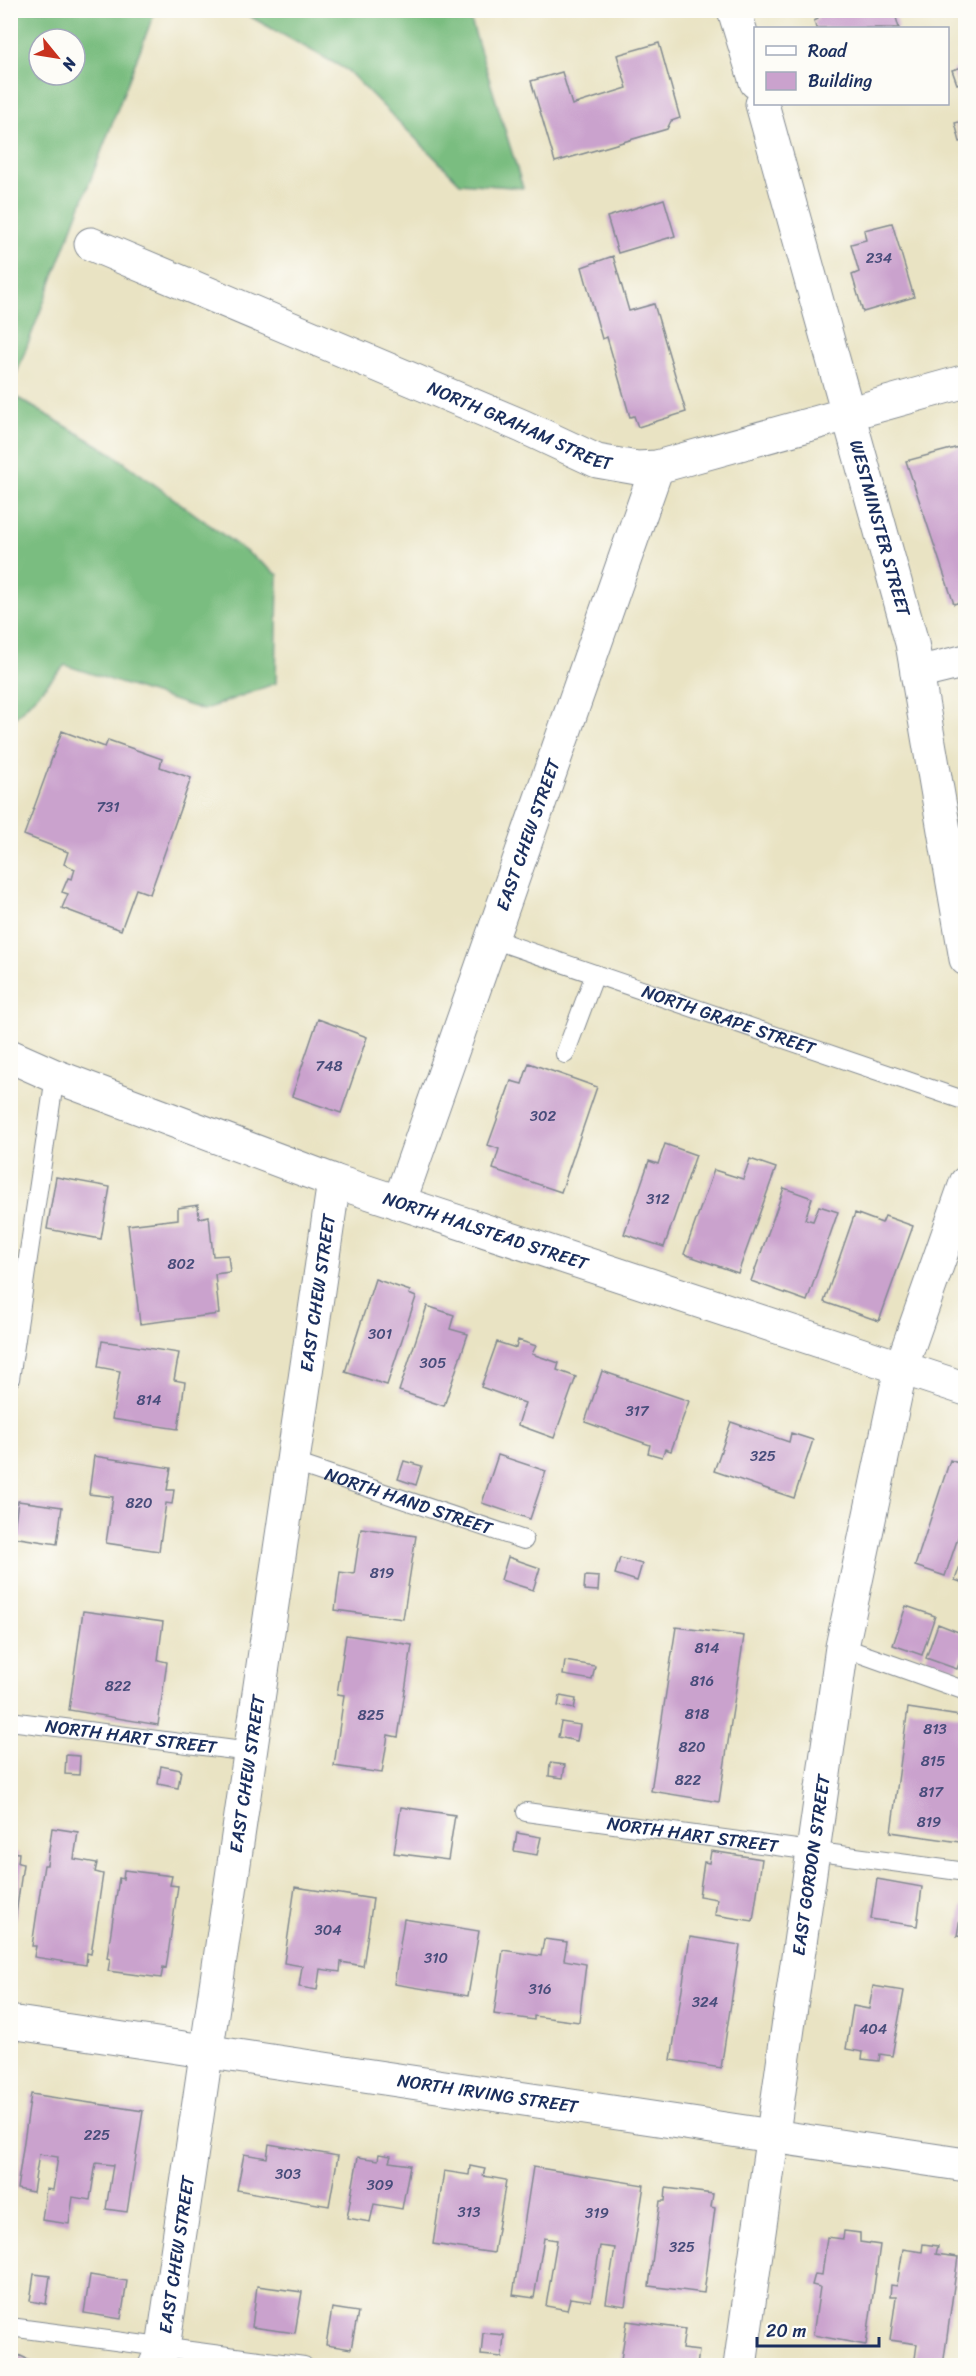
<svg xmlns="http://www.w3.org/2000/svg" width="976" height="2376" viewBox="0 0 976 2376" font-family="Sriracha,sans-serif">
<style>
.forest{fill:#7abd80;stroke:#4a766f;stroke-width:1.5;fill-rule:evenodd}
.building{fill:#caa2cd}
.lines{fill:none;stroke-linecap:round;stroke-linejoin:round}
.service-casing{stroke:#828990;stroke-width:20}
.minor-casing{stroke:#828990;stroke-width:35}
.service{stroke:#fff;stroke-width:18}
.minor{stroke:#fff;stroke-width:33}
.labels{text-anchor:middle;stroke-width:4.5;stroke-linejoin:round;paint-order:stroke}
.number-label{font-size:15px;fill:#474c7a}
.street-label{font-size:18px;fill:#1b2f5e;stroke:#fdfcf7}
</style>
<rect width="100%" height="100%" fill="#fdfcf7"/>
<filter id="ink" filterUnits="userSpaceOnUse"><feTurbulence type="fractalNoise" baseFrequency=".0167" numOctaves="2"/><feDisplacementMap in="SourceGraphic" scale="12" xChannelSelector="R" yChannelSelector="G"/><feConvolveMatrix kernelMatrix="1 2 1 2 8 2 1 2 1" color-interpolation-filters="sRGB"/></filter>
<filter id="wash" filterUnits="userSpaceOnUse"><feTurbulence type="fractalNoise" baseFrequency=".008" numOctaves="4" result="noise"/><feDisplacementMap in="SourceGraphic" scale="24" xChannelSelector="R" yChannelSelector="G"/><feGaussianBlur stdDeviation="1.35" result="paint"/><feColorMatrix in="noise" values="0 0 0 0 0 0 0 0 0 0 0 0 0 0 0 0 0 1.4 0 .05"/><feComposite in="paint" operator="in"/></filter>
<g filter="url(#wash)">
<rect width="100%" height="100%" fill="#e9e3c3"/>
<path class="forest" d="M11,10l144,1 -144,377 -1,-377zM39,39h36v36h-36z
M240,11h228l55,177 -63,-5 -113,-113z
M11,394l99,58 168,123 -2,108 -73,27 -138,-45 -54,57z"/>
<g id="blocks">
<path class="building" d="M815,10h79l5,18h-83l-2,-7 4,-2z
M659,43l21,75 -9,3 -4,8 -112,33 -24,-81 31,-9 10,33 55,-17 -10,-33z
M966,66v22l-4,1 -2,-6 -3,1 -5,-14z
M966,120v21l-6,1 -5,-19z
M664,199l11,37 -57,17 -11,-36z
M892,223l22,74 -51,15 -11,-37 7,-3 -8,-28 15,-4 -2,-10z
M613,256l16,55 25,-7 32,108 -48,15 -4,-11 -4,1 -23,-80 -5,2 -20,-72z
M966,445v155l-12,4 -48,-143z
M62,731l43,16 3,-7 54,19 -2,8 31,11 -41,116 -14,-5 -15,41 -59,-22 6,-14 -6,-2 6,-14 4,1 3,-10 -11,-5 4,-12 -44,-17z
M318,1019l49,18 -26,76 -49,-17z
M529,1063l68,24 -36,105 -68,-23 6,-20 -11,-4 23,-64 11,3z
M665,1144l31,11 -32,92 -40,-13 25,-73 9,3z
M750,1159l26,9 -38,105 -54,-19 30,-84 29,9z
M56,1177l54,10 -9,52 -54,-10z
M784,1188l28,10 -7,21 8,2 6,-15 19,6 -31,89 -56,-20z
M198,1205l1,13 10,-2 4,40 15,-1 2,17 -15,2 4,40 -79,10 -12,-99 50,-6v-11z
M855,1213l27,10 3,-7 28,10 -34,95 -55,-19z
M375,1279l35,12 -1,3 7,3 -29,88 -42,-13z
M427,1306l27,9 -4,14 18,5 -24,72 -45,-15z
M518,1340l18,6 -4,8 27,9 -2,7 19,7 -22,61 -36,-13 7,-22 -44,-16 16,-45 19,6z
M102,1341l77,12 -5,27 11,2 -7,47 -66,-10 8,-48 -22,-4z
M602,1371l87,30 -18,50 -6,-2 -3,8 -14,-4 2,-8 -65,-23z
M731,1422l58,20 2,-9 22,7 -19,58 -80,-27z
M498,1455l48,16 -16,48 -48,-16z
M94,1456l77,12 -4,22h7l-2,14 -6,-1 -7,48 -53,-8 7,-46 -24,-3z
M950,1460l16,6v48l-21,62 -30,-10z
M404,1461l18,5 -6,19 -18,-6z
M18,1501l44,6 -5,37 -44,-7z
M361,1528l55,8 -13,83 -68,-9 5,-38 14,2z
M965,1552h1v32l-11,-4z
M508,1557l32,11 -7,22 -32,-10z
M620,1558l22,6 -5,17 -22,-7z
M585,1576l14,1 -1,14 -14,-1z
M906,1606l29,10 -13,39 -29,-10z
M83,1611l80,11 -5,38 9,2 -9,63 -89,-15z
M938,1624l28,11v10l-9,24 -31,-11z
M676,1627l68,9 -25,166 -68,-11z
M346,1635l66,10 -14,92 -10,-2 -6,38 -48,-7 10,-71 -7,-1z
M565,1661l30,5 -3,14 -29,-5z
M560,1696l16,3 -2,10 -16,-3z
M908,1708l58,9v126l-75,-11z
M561,1722l19,3 -3,16 -19,-4z
M66,1755l14,1 -1,19 -14,-1z
M550,1763l15,2 -2,13 -14,-2z
M161,1766l20,4 -3,18 -20,-4z
M401,1807l54,8 -7,45 -54,-7z
M52,1828l26,4 -4,27 23,4 -2,9 8,2 -12,80 -4,-1 -1,12 -52,-8 2,-11h-4l12,-81h3z
M517,1833l24,4 -4,18 -23,-4z
M711,1851l51,8 -9,62 -38,-6 2,-16 -18,-3 5,-34 5,1z
M10,1852l9,1 -1,10 5,1 -11,79z
M124,1870l48,6 -2,9 8,1 -12,82 -3,-1 -2,11 -53,-7 2,-12 -3,-1 12,-80 4,1z
M877,1879l45,8 -5,39 -46,-7z
M295,1887l78,12 -10,67 -22,-4 -1,10 -20,-3 -3,21 -18,-3 3,-21 -18,-3z
M962,1906h4v31l-9,-1z
M404,1919l75,12 -11,65 -74,-12z
M690,1937l50,8 -19,123 -50,-8z
M544,1939l23,3 -3,18 22,4 -7,58 -45,-6v4l-40,-6 9,-64 38,6z
M873,1986l31,5 -12,65 -12,-2 -1,7 -17,-2 1,-7 -17,-3 7,-43 16,3z
M31,2094l112,17 -16,101 -21,-3 7,-44 -17,-2 -6,37 -17,-3 -4,27 -27,-4 4,-31 7,1 5,-33 -19,-3 -6,38 -16,-3z
M269,2144l69,12 -9,50 -92,-16 7,-36 23,4z
M379,2154l12,2 -2,6 21,3 -8,44 -28,-5 -4,18 -23,-4 11,-61 20,3z
M470,2166l15,3 -2,7 23,4 -12,73 -61,-9 11,-73 25,4z
M533,2167l111,18 -19,121 -19,-3 9,-55 -15,-2 -9,55 -21,-3 -3,12 -21,-4 11,-66 -13,-2 -10,60 -21,-3z
M666,2188l47,6 -2,13 4,1 -11,85 -55,-7 11,-85h5z
M844,2231l16,2v9l20,3 -14,100 -53,-10 7,-48 -8,-2 3,-11 7,1 5,-38 16,2z
M923,2244l15,2 -2,8 22,3 -15,109h-29l3,-22 -27,-4 6,-43h-6l1,-12 6,1 6,-37 19,3z
M34,2274l16,2 -4,28 -16,-3z
M90,2275l37,6 -6,38 -37,-6z
M257,2286l45,6 -7,41 -43,-6z
M332,2308l26,4 -7,37 -25,-4z
M627,2321l58,8 -3,20 17,2 -2,15h-77z
M483,2333l21,2 -2,22 -21,-2z
M10,2351l32,15h-32z"/>
</g>
</g>
<g filter="url(#ink)">
<use href="#blocks" fill-opacity="0" stroke="#828990" stroke-width="1.5"/>
<g class="lines">
<g class="service-casing">
<g id="service">
<path id="s1" d="M492,939l474,162"/>
<path d="M565,1054l30,-80"/>
<path d="M10,1379l45,-303"/>
<path id="s2" d="M292,1462l232,78"/>
<path d="M842,1647l124,44"/>
<path id="s3" d="M10,1721l240,31"/>
<path id="s4" d="M526,1812l440,60"/>
<path d="M10,2327l294,39"/>
</g>
</g>
<g class="minor-casing">
<g id="minor">
<path d="M734,10l22,72"/>
<path id="s5" d="M762,104l150,539 54,316"/>
<path id="s6" d="M91,244l431,182 75,35 40,7 20,-1 309,-86"/>
<path d="M917,673l49,-12"/>
<path id="s7" d="M10,1056l45,20 279,105 632,208"/>
<path id="s8" d="M399,1203l258,-736"/>
<path id="s9" d="M10,2022l956,143"/>
<path id="s10" d="M155,2366l8,-18 171,-1167"/>
<path id="s11" d="M740,2366l102,-719 59,-279 65,-185"/>
</g>
</g>
<use href="#service" class="service"/>
<use href="#minor" class="minor"/>
</g>
</g>
<g class="labels">
<g class="number-label">
<text x="879" y="263">234</text>
<text x="108" y="812">731</text>
<text x="329" y="1071">748</text>
<text x="543" y="1121">302</text>
<text x="658" y="1204">312</text>
<text x="181" y="1269">802</text>
<text x="380" y="1339">301</text>
<text x="433" y="1368">305</text>
<text x="149" y="1405">814</text>
<text x="637" y="1416">317</text>
<text x="763" y="1461">325</text>
<text x="139" y="1508">820</text>
<text x="382" y="1578">819</text>
<text x="707" y="1653">814</text>
<text x="702" y="1686">816</text>
<text x="118" y="1691">822</text>
<text x="697" y="1719">818</text>
<text x="371" y="1720">825</text>
<text x="935" y="1734">813</text>
<text x="692" y="1752">820</text>
<text x="933" y="1766">815</text>
<text x="688" y="1785">822</text>
<text x="931" y="1797">817</text>
<text x="929" y="1827">819</text>
<text x="328" y="1935">304</text>
<text x="436" y="1963">310</text>
<text x="540" y="1994">316</text>
<text x="705" y="2007">324</text>
<text x="873" y="2034">404</text>
<text x="97" y="2140">225</text>
<text x="288" y="2179">303</text>
<text x="380" y="2190">309</text>
<text x="469" y="2217">313</text>
<text x="597" y="2218">319</text>
<text x="682" y="2252">325</text>
</g>
<g class="street-label">
<text dy="6" stroke="none"><textPath href="#s6" startOffset="466">NORTH GRAHAM STREET</textPath></text>
<text dy="6" stroke="none"><textPath href="#s5" startOffset="440">WESTMINSTER STREET</textPath></text>
<text dy="6" stroke="none"><textPath href="#s8" startOffset="390">EAST CHEW STREET</textPath></text>
<text dy="6" stroke="none"><textPath href="#s1" startOffset="250">NORTH GRAPE STREET</textPath></text>
<text dy="6" stroke="none"><textPath href="#s7" startOffset="507">NORTH HALSTEAD STREET</textPath></text>
<text dy="6" stroke="none"><textPath href="#s10" startOffset="1086">EAST CHEW STREET</textPath></text>
<text dy="6" stroke="none"><textPath href="#s2" startOffset="123">NORTH HAND STREET</textPath></text>
<text dy="6" stroke="none"><textPath href="#s3" startOffset="122">NORTH HART STREET</textPath></text>
<text dy="6" stroke="none"><textPath href="#s10" startOffset="600">EAST CHEW STREET</textPath></text>
<text dy="6" stroke="none"><textPath href="#s4" startOffset="168">NORTH HART STREET</textPath></text>
<text dy="6" stroke="none"><textPath href="#s11" startOffset="506">EAST GORDON STREET</textPath></text>
<text dy="6" stroke="none"><textPath href="#s9" startOffset="483">NORTH IRVING STREET</textPath></text>
<text dy="6" stroke="none"><textPath href="#s10" startOffset="114">EAST CHEW STREET</textPath></text>
</g>
</g>
<rect width="976" height="2376" fill="none" stroke="#fdfcf7" stroke-width="36"/>
<rect x="754" y="27" width="195" height="78" fill="#fdfcf7" stroke="#a3aaba" stroke-width="1.5"/>
<rect x="766" y="46" width="30" height="9" fill="#ffffff" stroke="#a3aaba" stroke-width="1.5"/>
<text x="808" y="57" font-size="18" fill="#1b2f5e">Road</text>
<rect x="766" y="72" width="30" height="18" fill="#caa2cd" stroke="#a3aaba" stroke-width="1.5"/>
<text x="808" y="87" font-size="18" fill="#1b2f5e">Building</text>
<g transform="translate(57 57) rotate(120)"><circle r="28" fill="#fdfcf7" stroke="#a3aaba" stroke-width="1.5"/>
<path d="M0-4.5L10 22L0 15L-10 22Z" fill="#c8321e"/>
<text y="-9" font-size="16" font-weight="bold" text-anchor="middle" fill="#1b2f5e">N</text>
</g>
<path d="M757 2337v9h122v-9" fill="none" stroke="#1b2f5e" stroke-width="3"/>
<text x="766" y="2337" font-size="18" fill="#1b2f5e" stroke="#fdfcf7" stroke-width="4.5" paint-order="stroke">20 m</text>
</svg>
